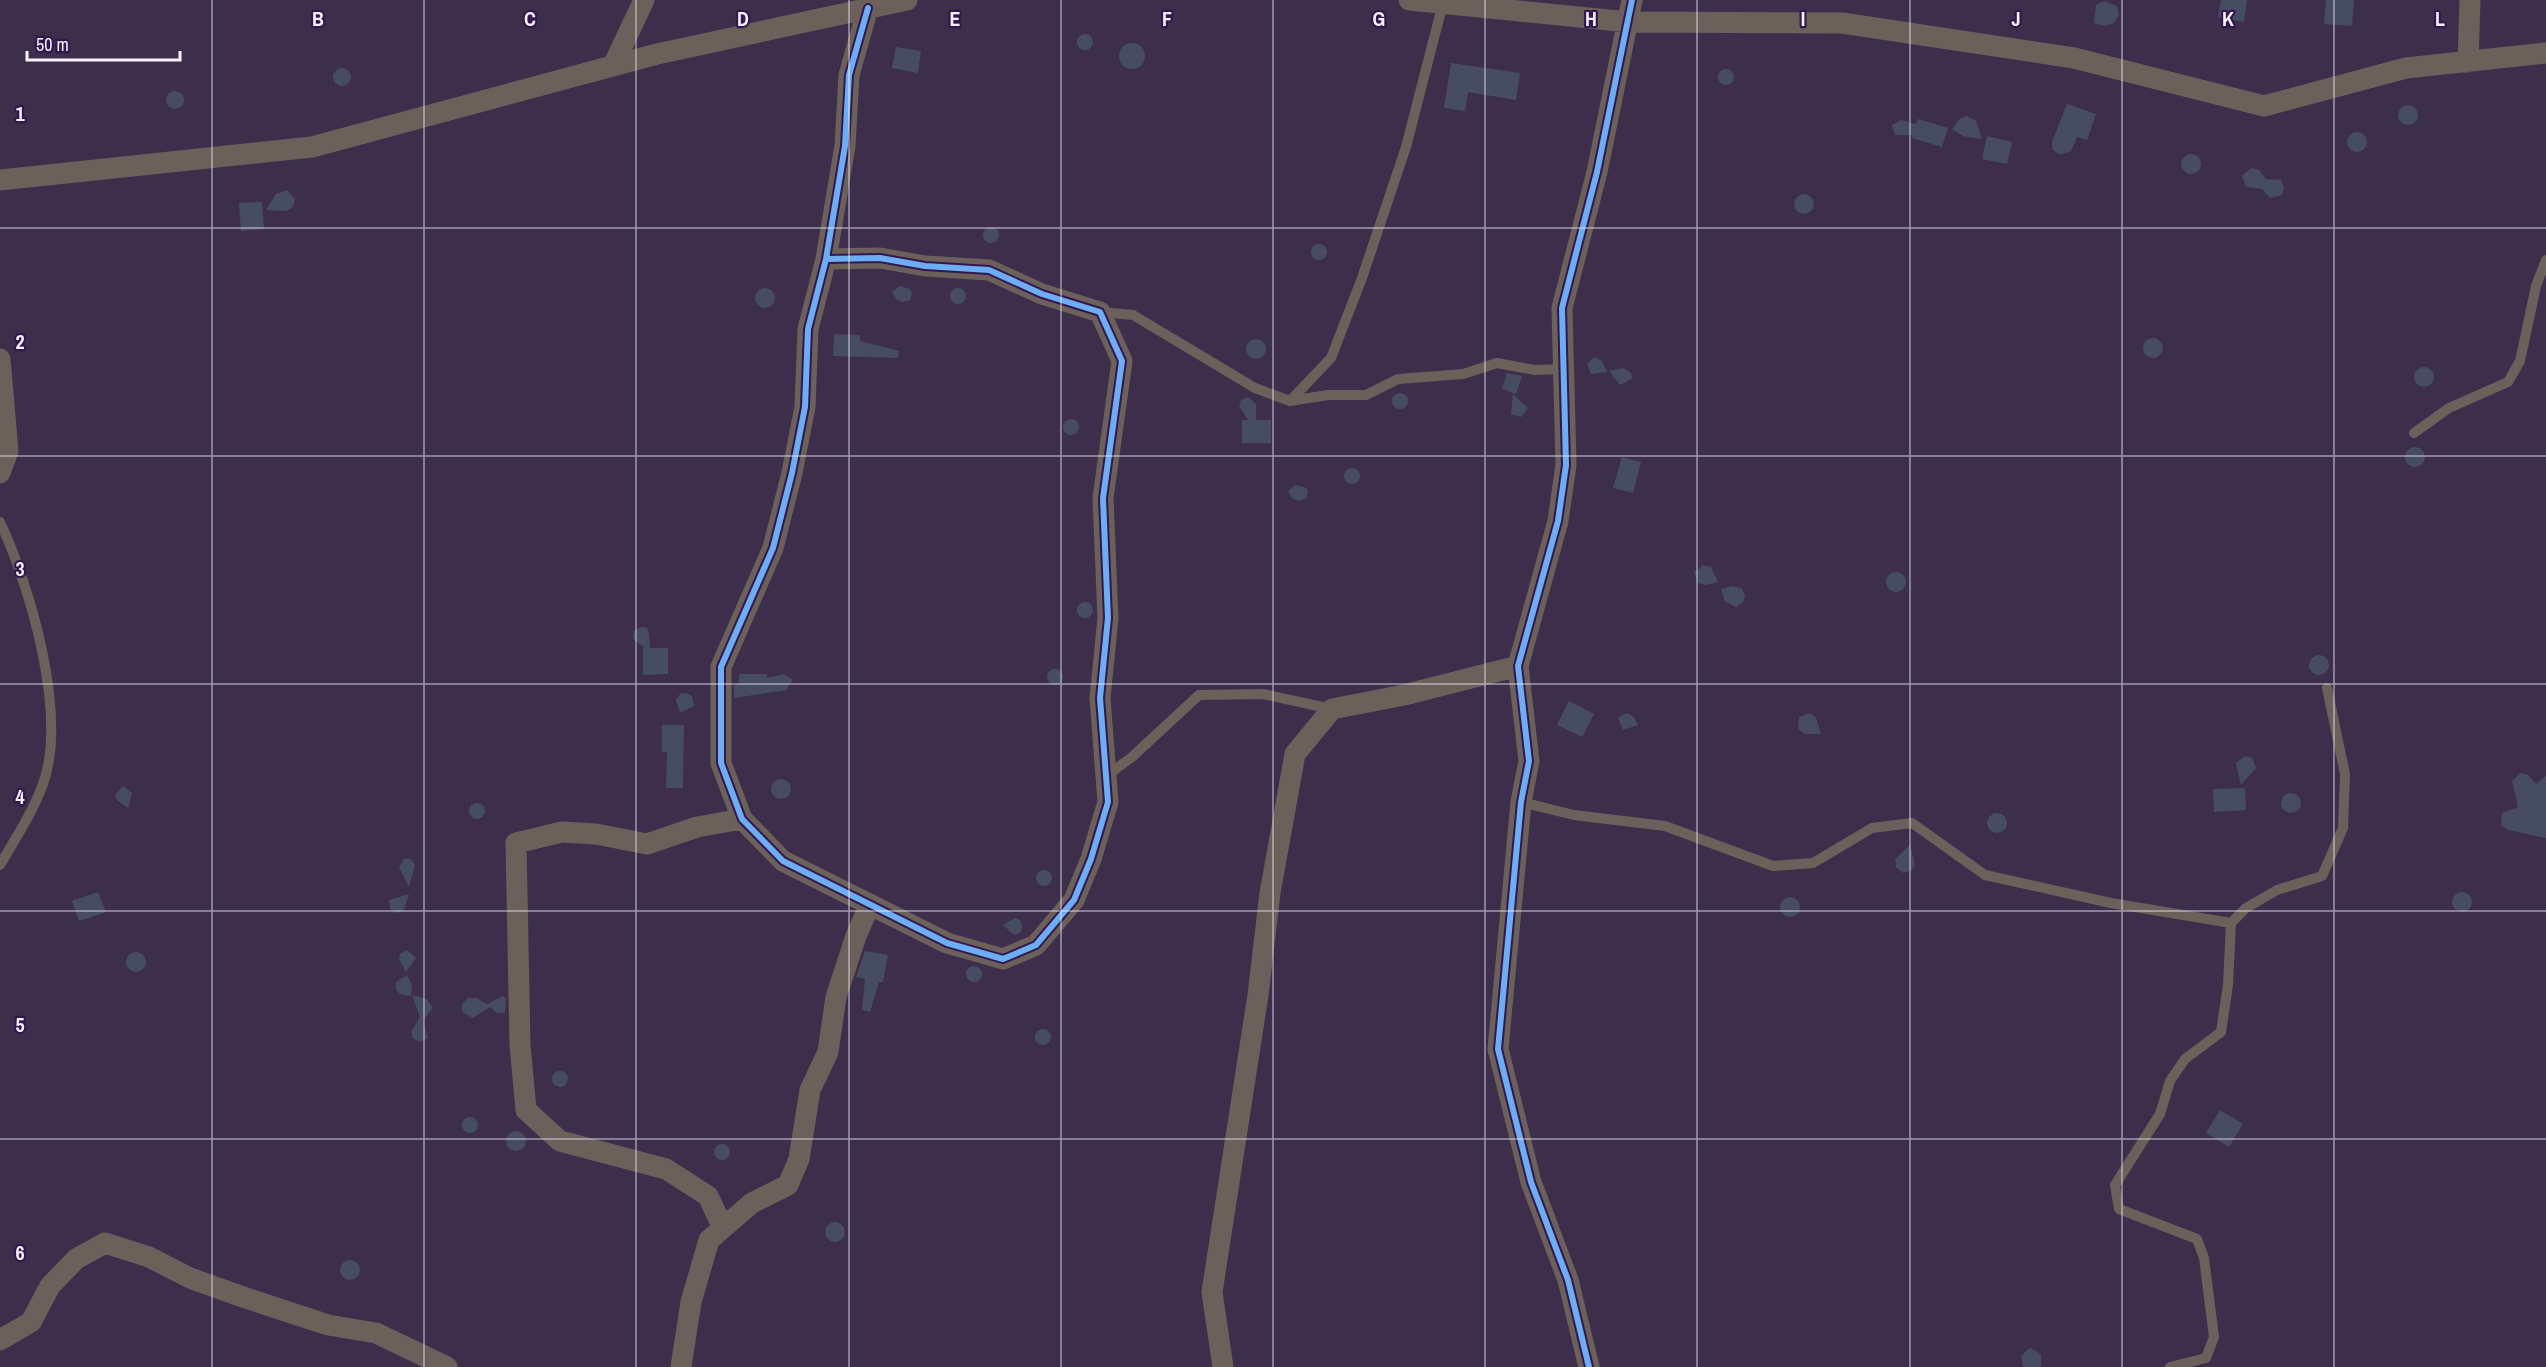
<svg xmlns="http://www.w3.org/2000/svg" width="2546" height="1367" viewBox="0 0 2546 1367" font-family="'Archivo Narrow',sans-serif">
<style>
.building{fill:#464d62}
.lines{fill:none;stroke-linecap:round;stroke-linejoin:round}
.lane{stroke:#6c605b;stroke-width:10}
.street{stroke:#6c605b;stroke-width:21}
.cycleway-casing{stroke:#33174e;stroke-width:10}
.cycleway{stroke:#6dadf4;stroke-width:6}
.grid{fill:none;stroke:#f6f1ff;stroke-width:1.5;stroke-opacity:0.55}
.grid-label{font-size:20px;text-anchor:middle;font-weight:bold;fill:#f6f1ff;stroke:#33174e;stroke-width:4.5;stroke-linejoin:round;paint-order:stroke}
</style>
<rect width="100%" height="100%" fill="#3d2f4c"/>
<path class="building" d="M2221,0h26l-3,22 -26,-5z
M2326,0h28l-2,26 -28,-2z
M2104,1l13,5 2,9 -5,8 -9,3 -11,-3 2,-18z
M1077 42a8 8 0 1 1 16 0a8 8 0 1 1-16 0Z
M1119 56a13 13 0 1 1 26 0a13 13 0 1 1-26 0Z
M896,47l25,4 -3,22 -26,-5z
M1451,63l69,10 -4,27 -48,-8 -3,19 -21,-3z
M333 77a9 9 0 1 1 18 0a9 9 0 1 1-18 0Z
M1718 77a8 8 0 1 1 16 0a8 8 0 1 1-16 0Z
M166 100a9 9 0 1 1 18 0a9 9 0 1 1-18 0Z
M2067,104l29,10 -9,26 -10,-3 -6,14 -11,4 -7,-5 -1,-8z
M2398 115a10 10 0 1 1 20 0a10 10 0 1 1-20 0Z
M1967,116l9,5 6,18 -19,-3 -11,-7 8,-10z
M1918,119l30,9 -6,19 -30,-9 1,-3h-18l-3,-10 9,-5 15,4z
M2347 142a10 10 0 1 1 20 0a10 10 0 1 1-20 0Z
M1987,136l25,6 -5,22 -25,-5z
M2181 164a10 10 0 1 1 20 0a10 10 0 1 1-20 0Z
M2251,168l8,2 7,9 15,1 3,7 -2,8 -12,3 -8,-9 -16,-2 -4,-11z
M287,190l8,9 -2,8 -7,4 -20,-1 10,-16z
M1794 204a10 10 0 1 1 20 0a10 10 0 1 1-20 0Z
M262,202l2,27 -23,2 -2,-28z
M983 235a8 8 0 1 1 16 0a8 8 0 1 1-16 0Z
M1311 252a8 8 0 1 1 16 0a8 8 0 1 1-16 0Z
M900,286l10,3 2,4 -2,7 -7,2 -6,-2 -5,-8z
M755 298a10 10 0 1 1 20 0a10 10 0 1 1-20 0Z
M950 296a8 8 0 1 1 16 0a8 8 0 1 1-16 0Z
M834,334l26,1v6l39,10 -1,7 -65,-2z
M2143 348a10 10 0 1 1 20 0a10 10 0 1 1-20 0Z
M1246 349a10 10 0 1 1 20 0a10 10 0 1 1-20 0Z
M1594,357l8,4 5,11 -16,2 -4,-10z
M2414 377a10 10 0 1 1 20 0a10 10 0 1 1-20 0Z
M1623,368l7,4 3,6 -13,7 -11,-14z
M1507,373l15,3 -6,18 -14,-5z
M1392 401a8 8 0 1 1 16 0a8 8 0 1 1-16 0Z
M1513,394l15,14 -7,9 -10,-3z
M1248,397l8,7v16h15v23h-29v-23h6l-9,-14 2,-6z
M1063 427a8 8 0 1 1 16 0a8 8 0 1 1-16 0Z
M2405 457a10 10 0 1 1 20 0a10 10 0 1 1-20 0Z
M1622,457l19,5 -8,31 -20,-5z
M1344 476a8 8 0 1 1 16 0a8 8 0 1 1-16 0Z
M1296,485l10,3 2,4 -2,6 -7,3 -6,-2 -5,-8z
M1703,565l8,2 7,15 -12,3 -8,-2 -4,-11z
M1886 582a10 10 0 1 1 20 0a10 10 0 1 1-20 0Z
M1733,586l8,2 4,7 -2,7 -7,5 -11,-6 -4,-12z
M1077 610a8 8 0 1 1 16 0a8 8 0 1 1-16 0Z
M641,627l6,1 2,6 1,14h18v26l-25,1v-27h2l-11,-8 -1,-4 1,-5z
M2309 665a10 10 0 1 1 20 0a10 10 0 1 1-20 0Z
M1047 677a8 8 0 1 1 16 0a8 8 0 1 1-16 0Z
M739,674h28v4l17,-4 9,6 -7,10 -52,8v-13l5,-1z
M686,693l6,3 2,10 -14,7 -4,-13 4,-6z
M1569,701l25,13 -12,23 -25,-12z
M1627,713l7,4 4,8 -15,5 -5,-12z
M1810,713l6,5 5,16h-16l-7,-5 1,-12z
M662,725h22l-1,63h-17l1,-36h-5z
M2245,756l7,2 4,10 -15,17 -5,-22z
M2520,773l8,2 8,9 10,-8v62l-38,-8 -7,-5 1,-12 16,-6 -6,-26z
M771 789a10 10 0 1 1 20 0a10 10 0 1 1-20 0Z
M123,786l9,7 -4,15 -11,-8 -2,-5z
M2245,788l1,22 -32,2 -1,-23z
M2281 803a10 10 0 1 1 20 0a10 10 0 1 1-20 0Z
M469 811a8 8 0 1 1 16 0a8 8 0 1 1-16 0Z
M1987 823a10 10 0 1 1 20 0a10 10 0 1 1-20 0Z
M1910,845l5,20 -4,6 -8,2 -7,-6 -1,-8z
M404,859h7l4,6 -6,22 -10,-20z
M1036 878a8 8 0 1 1 16 0a8 8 0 1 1-16 0Z
M2452 902a10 10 0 1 1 20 0a10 10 0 1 1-20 0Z
M98,892l8,20 -27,9 -7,-20z
M409,894l-5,16 -7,3 -7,-4 -1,-9z
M1780 907a10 10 0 1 1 20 0a10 10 0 1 1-20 0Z
M1015,918l6,3 1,7 -1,4 -7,3 -11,-10z
M407,950l9,8 -10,14 -7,-13 1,-5z
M865,951l23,4 -5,27h-4l-9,30 -8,-2 3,-31 -9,-2z
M126 962a10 10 0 1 1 20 0a10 10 0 1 1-20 0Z
M966 974a8 8 0 1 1 16 0a8 8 0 1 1-16 0Z
M407,975l5,10 -1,11 -11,-2 -4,-4v-8z
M412,995l15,4 6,9 -10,12 5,18 -8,4 -7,-4 -2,-6 9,-15z
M503,996l3,3 -1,14h-8l-7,-6 -17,11 -11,-6v-8l6,-6h8l11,6z
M1035 1037a8 8 0 1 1 16 0a8 8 0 1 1-16 0Z
M552 1079a8 8 0 1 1 16 0a8 8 0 1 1-16 0Z
M2220,1110l23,14 -14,23 -23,-14z
M462 1125a8 8 0 1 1 16 0a8 8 0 1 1-16 0Z
M506 1141a10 10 0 1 1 20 0a10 10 0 1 1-20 0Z
M714 1152a8 8 0 1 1 16 0a8 8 0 1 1-16 0Z
M825 1232a10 10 0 1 1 20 0a10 10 0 1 1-20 0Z
M340 1270a10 10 0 1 1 20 0a10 10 0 1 1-20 0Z
M2030,1348l11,6v13h-18l-2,-11z"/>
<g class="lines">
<path class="lane" d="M1100,312l33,3 122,73 35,13 38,-6h38l32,-16 65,-5 34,-11 38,7 29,-1
M1290,401l41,-43 31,-80 44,-131 37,-144
M2414,433l35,-25 59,-26 12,-21 16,-75 10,-26
M0,522c30,64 68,193 43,262 -10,28 -28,55 -43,81
M1106,776l26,-19 67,-62 64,-1 69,15
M1521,802l53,13 91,11 108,40 40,-3 59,-35 40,-5 73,52 126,28 120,20
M2170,1367l36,-9 8,-21 -10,-79 -7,-19 -78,-30 -4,-24 45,-71 10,-33 15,-22 36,-27 7,-47 3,-62 15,-15 31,-18 45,-14 21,-48 2,-54 -18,-86"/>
<path class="street" d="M1409,0l219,22 214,1 232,35 190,48 142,-38 140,-15
M2468,62l2,-62
M613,66l31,-66
M0,180l312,-33 345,-93 250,-54
M826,259l54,-1 45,8 64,4 53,24 58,18 22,49 -19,137 5,120 -8,80 8,104 -17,57 -17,41 -38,45 -33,14 -56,-16 -164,-82 -41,-42 -21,-56v-96l52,-119 19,-75 13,-66 3,-78 18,-70 19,-113 4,-71 19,-67
M0,359l8,92 -8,22
M723,1228l-15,-32 -42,-27 -106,-28 -34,-31 -6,-65 -4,-202 46,-11 34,2 51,10 50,-17 45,-8
M0,1340l31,-18 19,-36 26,-27 29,-16 44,14 41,21 53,19 85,28 48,8 71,34
M681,1367l10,-65 18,-62 43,-37 36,-18 11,-26 11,-69 18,-38 8,-55 20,-61 14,-32
M1223,1367l-11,-75 46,-297 12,-102 25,-139 37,-45 72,-14 114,-29
M1589,1367l-21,-87 -37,-98 -33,-133 23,-247 8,-41 -11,-95 40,-145 8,-56 -4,-157 35,-136 35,-172"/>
<g class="cycleway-casing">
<path id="cycleway" d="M826,259l54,-1 45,8 64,4 53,24 58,18 22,49 -19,137 5,120 -8,80 8,104 -17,57 -17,41 -38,45 -33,14 -56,-16 -164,-82 -41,-42 -21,-56v-96l52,-119 19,-75 13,-66 3,-78 18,-70 19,-113 4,-71 19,-67
M1589,1367l-21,-87 -37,-98 -33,-133 23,-247 8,-41 -11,-95 40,-145 8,-56 -4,-157 35,-136 35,-172"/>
</g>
<use href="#cycleway" class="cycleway"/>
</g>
<path class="grid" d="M212,0v1367M424,0v1367M636,0v1367M849,0v1367M1061,0v1367M1273,0v1367M1485,0v1367M1697,0v1367M1910,0v1367M2122,0v1367M2334,0v1367M0,228h2546M0,456h2546M0,684h2546M0,911h2546M0,1139h2546"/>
<g class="grid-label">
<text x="318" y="26">B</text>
<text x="530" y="26">C</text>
<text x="743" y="26">D</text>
<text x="955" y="26">E</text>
<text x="1167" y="26">F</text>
<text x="1379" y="26">G</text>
<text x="1591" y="26">H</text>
<text x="1803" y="26">I</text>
<text x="2016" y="26">J</text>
<text x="2228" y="26">K</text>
<text x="2440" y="26">L</text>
<text x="20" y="121">1</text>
<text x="20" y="349">2</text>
<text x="20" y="576">3</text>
<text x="20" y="804">4</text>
<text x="20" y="1032">5</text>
<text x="20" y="1260">6</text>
</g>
<path d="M27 51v9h153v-9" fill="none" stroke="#f6f1ff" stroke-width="3"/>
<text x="36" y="51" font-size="18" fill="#f6f1ff" stroke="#33174e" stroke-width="4.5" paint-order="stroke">50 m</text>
</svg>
